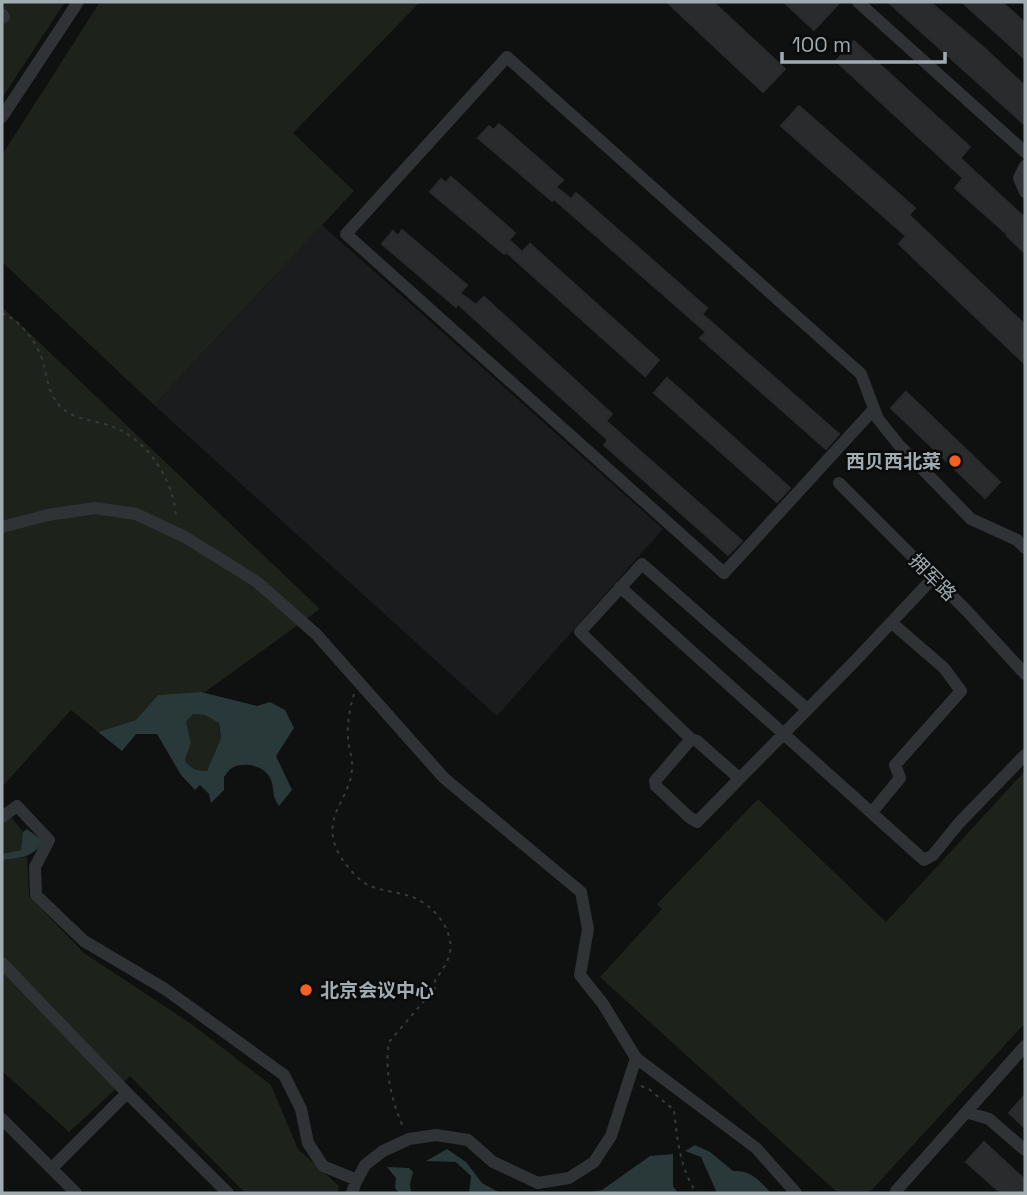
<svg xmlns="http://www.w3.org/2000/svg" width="1027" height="1195" viewBox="0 0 1027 1195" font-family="'Space Grotesk','Noto Sans SC',sans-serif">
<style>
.built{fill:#1b1c1d}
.green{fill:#1d231b}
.water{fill:#293839;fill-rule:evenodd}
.building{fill:#2a2b2d;stroke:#292a2c;stroke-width:2}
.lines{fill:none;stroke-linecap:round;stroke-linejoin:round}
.path{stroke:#363a3c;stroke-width:2;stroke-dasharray:3.5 5;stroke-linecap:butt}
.minor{stroke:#303335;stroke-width:12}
.poi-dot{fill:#f45f23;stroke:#0a0b0b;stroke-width:2.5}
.labels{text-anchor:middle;stroke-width:5;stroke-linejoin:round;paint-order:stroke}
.poi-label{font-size:19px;font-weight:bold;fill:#a0acb2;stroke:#0a0b0b;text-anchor:end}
.street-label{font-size:19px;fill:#a0acb2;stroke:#0a0b0b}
</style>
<rect width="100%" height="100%" fill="#0f1010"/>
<path class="built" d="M322,225l341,304 -166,187 -343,-311z"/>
<path class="green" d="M2,2h63l-63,96z
M100,2h320l-127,131 61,58 -200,214 -152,-143v-107z
M2,307l318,302 -115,83 -47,3 -22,25 -38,12 -27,-22 -68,76 -1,19 21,27 -2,18 -19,4z
M193,714l12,1 13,7 3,16 -14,33c-10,0 -17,-2 -22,-11l6,-17 -5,-21z
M1025,771v252l-156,170h-31l-238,-216 62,-68 -5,-5 101,-105 128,123z
M27,857l2,39 55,57 106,70 81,62 27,64 41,37 -1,7h-93l-115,-117 -61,56 -67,-61v-211z"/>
<path class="water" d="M201,692l56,14 13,-4 15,8 9,18 -18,28 16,34 -13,16c-8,-12 -4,-15 -8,-26 -5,-14 -27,-19 -39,-12 -4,2 -5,6 -8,9v13l-13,13 -2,-9 -9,-9 -5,5 -14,-15 -24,-41h-21l-14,17 -24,-19 38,-12 22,-25zM193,714l12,1 14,8 2,15 -14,33c-10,0 -17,-2 -22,-11l6,-17 -5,-21z
M27,829l16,12c-9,17 -24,17 -41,19v-6l19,-4 2,-18z
M695,1145l15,7 23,19c18,-1 26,9 38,22h-54l-16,-36 -16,-6z
M447,1149l19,13 16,21 18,10h-31l2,-17 -15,-14 -30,-1z
M673,1154v32l5,7h-92l16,-3 48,-34z
M387,1167l22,1 4,4 -3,12 1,9h-12l-4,-5 1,-10z"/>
<path class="building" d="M667,2h46l72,67 -22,23z
M784,2h56l-26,28z
M888,2h42l53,45 42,39v39z
M962,2h40l23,21v36z
M854,41l116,106 -10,11 65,60v35l-18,-17 1,-1 -53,-47 8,-10 -127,-117z
M799,106l116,102 -6,7 116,110v39l-126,-120 7,-8 -125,-110z
M499,124l64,56 -7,7 15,12 5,-6 131,115 -5,6 137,120 -13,15 -126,-111 6,-6 -152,-133 -2,2 -74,-63 11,-12 5,4z
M451,177l64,56 -6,7 13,12 8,-8 129,116 -14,16 -139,-124 -2,2 -74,-62 11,-13 5,4z
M402,230l65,55 -7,8 16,12 8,-8 128,117 -6,7 136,120 -14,14 -124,-110 4,-5 -150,-136 -2,3 -74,-63 11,-13 5,5z
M667,378l123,110 -13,14 -123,-109z
M906,392l94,90 -15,16 -94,-90z
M1025,1095v33l-16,-15z
M984,1142l41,38v13h-24l-35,-31z"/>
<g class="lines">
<path class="path" d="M2,313c20,8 37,32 42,53 3,13 5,28 15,39 13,16 41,15 59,24 33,15 57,55 58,90
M354,694c-4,14 -7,28 -6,43 0,10 5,21 4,31 -1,32 -33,48 -13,86 7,12 18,25 29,31 13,6 29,7 42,11 21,7 44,32 40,56 -2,11 -9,20 -15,28l1,7 -47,55c-5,30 3,60 15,87
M641,1086l8,3 25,21c3,28 6,60 23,83"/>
<path class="minor" d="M858,2l167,150
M2,14l2,3 -2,1
M2,117l76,-115
M1025,166l-6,12 6,14
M874,409l-150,164 -378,-339 161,-177 354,317 17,45 21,26 72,74 46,21 8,8
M839,483l128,128 58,63
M2,527l46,-12 47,-7 41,6 49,23 72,45 59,52 128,144 137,114 7,37 -8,46 23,29 33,54 120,90 40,45
M620,587l304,273 9,-5 26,-32 66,-68
M691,739l-36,42 1,5 33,31 8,5 158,-161 78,-83
M739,778l-42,-37 -6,-2 -111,-107 62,-68 165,145
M873,811l27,-33 -5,-13 66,-74 -17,-23 -52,-45
M2,817l15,-11 32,34 -14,27 1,28 48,46 81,48 119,86 17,34 7,34 15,23 34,14
M2,963l125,130 101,100
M966,1112l23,7 36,31
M2,1119l74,74
M52,1168l75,-75
M896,1191l129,-145
M352,1193l3,-9 10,-19 18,-14 26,-12 27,-4 32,5 25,22 45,21 31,-5 25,-16 17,-26 25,-78"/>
</g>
<g class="poi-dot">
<circle cx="955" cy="461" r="7"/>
<circle cx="306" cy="990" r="7"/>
</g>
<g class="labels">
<g class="poi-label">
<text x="941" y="468">西贝西北菜</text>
<text x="320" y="997" text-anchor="start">北京会议中心</text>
</g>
<g class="street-label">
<text transform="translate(933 577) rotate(45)" y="7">拥军路</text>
</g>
</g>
<rect width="1027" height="1195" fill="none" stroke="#a0acb2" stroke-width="7"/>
<path d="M782 52v10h163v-10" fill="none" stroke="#a0acb2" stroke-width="3.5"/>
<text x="792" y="52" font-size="21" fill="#a0acb2" stroke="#0a0b0b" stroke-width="5" paint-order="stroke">100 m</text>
</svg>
